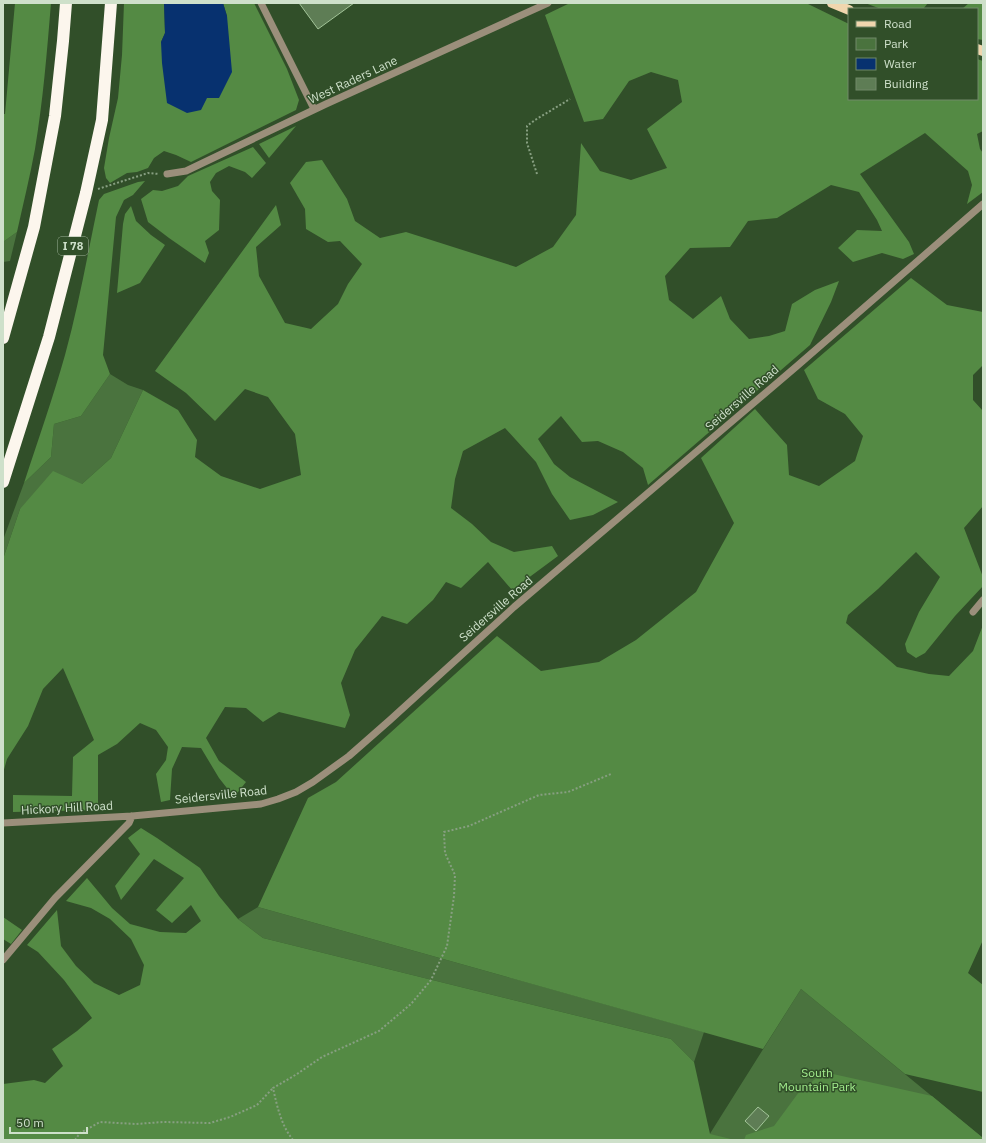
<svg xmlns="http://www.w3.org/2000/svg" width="986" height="1143" viewBox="0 0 986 1143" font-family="'IBM Plex Sans',sans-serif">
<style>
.green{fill:#4a733e}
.forest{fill:#548a44}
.water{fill:#07316f}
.building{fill:#5e7d55;stroke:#a2c498}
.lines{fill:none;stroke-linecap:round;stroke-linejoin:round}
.path{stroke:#879f81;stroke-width:2;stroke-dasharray:2 2;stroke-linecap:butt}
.minor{stroke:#9b8f7b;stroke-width:7}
.major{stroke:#f0d6ae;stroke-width:10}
.highway{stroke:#fcf6ed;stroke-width:12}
.labels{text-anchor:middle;stroke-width:3;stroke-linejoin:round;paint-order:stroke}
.shield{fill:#314f29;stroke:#9fb49a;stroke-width:1}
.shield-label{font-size:11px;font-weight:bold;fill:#cee0ca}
.street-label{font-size:12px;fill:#cee0ca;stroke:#314f29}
.park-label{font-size:12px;fill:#a1eb8c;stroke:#314f29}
</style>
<rect width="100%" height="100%" fill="#314f29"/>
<path class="green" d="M17,232l-7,29 -7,1v-20z
M110,374l18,11 15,5 -32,68 -29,26 -62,25 -17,50v-19l21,-57 27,-26 3,-33 27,-8z
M258,907l446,125 -10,30 -23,-23 -408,-101 -25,-19z
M801,989l182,149v2h-277z"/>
<path class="forest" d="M15,3h36c-4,49 -8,98 -16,146 -5,28 -12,55 -18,83l-14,10v-128h2z
M124,3h40l1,30 -4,9 66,-26 -4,-13h31l33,66 12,31 -3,10 -105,52 -15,-7 -12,-4 -10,7 -6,10 -11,4 -10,1 -17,10 -4,-5 -2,-10 5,-30 9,-40 4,-43z
M570,3h236l43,21v75h128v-40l6,2v70l-6,3 3,15 3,4v39l-16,12 5,-19 -4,-14 -43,-38 -65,41 49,68 5,12 -11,5 -21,-6 -29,9 -15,-14 19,-18 25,1 -5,-11 -18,-28 -28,-7 -54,33 -29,3 -18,26 -40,1 -25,28 4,24 24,19 17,-14 11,-9 9,23 19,20 20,-3 16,-5 7,-27 23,-14 24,-9 -8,21 -21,43 -162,140 -5,-17 -20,-16 -25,-11 -16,1 -21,-26 -23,23 16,25 16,13 48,25 -25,13 -23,5 -18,-26 -16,-32 -31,-34 -42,23 -8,28 -4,29 21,16 19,18 23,10 38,-6 6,10 -46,34 -24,-28 -27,26 -15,-6 -13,18 -26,24 -25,-8 -27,34 -14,33 9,32 -5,13 -66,-16 -16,10 -17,-14 -21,-1 -19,31 13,23 27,21 -12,15 -15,-19 -18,-30 -19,-1 -10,22 -2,31 -9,2 -5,-28 10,-14 2,-13 -12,-17 -16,-7 -23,21 -19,11v55l-85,2v-17l59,1 1,-39 21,-17 -31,-72 -20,21 -15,37 -21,33 -4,14v-214l17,-50 33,-38 29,13 29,-26 32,-68 35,20 19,30 -2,17 26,19 39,13 41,-14 -6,-41 -27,-37 -23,-8 -30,32 -29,-28 -31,-22 121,-166 5,20 -25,22 3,29 26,47 26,6 27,-25 10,-20 14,-20 -22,-23 -12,1 -22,-13 -1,-20 -15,-26 16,-21 16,-2 25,39 8,22 25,17 26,-6 110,35 37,-20 23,-32 5,-72 19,28 31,9 36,-12 -20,-39 35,-27 -4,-22 -27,-8 -22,9 -26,38 -19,3 -39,-107z
M865,3h63l-5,6h-42z
M969,3h14v37l-6,-1v-30h-15z
M296,126l-27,32 -10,-14z
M253,147l13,16 -14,15 -7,-6 -16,-6 -13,7 -6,9 2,9 8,9 -1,30 -14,11 4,12 -4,10 -36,-25 -21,-16 -7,-23 12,-9 9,1 16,-5 10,-10z
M145,181l-12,14 -9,5 -8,17 -13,138 7,19 -29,42 -27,8 -3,33 -27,26c14,-43 29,-85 41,-128 14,-51 23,-103 34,-155l5,-6 34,-12z
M131,206l5,15 15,14 14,10 -25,38 -23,10 6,-69 2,-10z
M911,278l36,27 36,7v53l-10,10v25l10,11v95l-19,22 19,49v9l-28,30 -30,37 -9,5 -9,-6 -2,-8 14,-32 21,-35 -24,-25 -38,37 -30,26 -2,8 51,44 32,7 20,2 24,-25 10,-26v91l-1,1 1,2v221l-15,33 15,12v107l-78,-18 -104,-85 -38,60 -505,-142 50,-109 28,-16 161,-146 44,35 58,-9 37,-22 60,-48 38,-69 -33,-65 54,-49 32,36 2,30 30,11 36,-25 8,-25 -18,-22 -27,-15 -14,-29z
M141,828l16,10 43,30 19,28 19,23 25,19 408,101 23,23 16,72 25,6h-732v-56l31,-4 11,3 18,-17 -11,-17 25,-18 15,-13 -28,-38 -26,-28 -11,-7 30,-35 4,36 15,20 18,17 25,12 21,-10 4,-20 -13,-26 -21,-20 -19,-11 -25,-7 21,-23 25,30 18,16 30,8 26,1 15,-12 -10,-16 -19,18 -16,-13 28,-32 -30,-19 -33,41 -6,-14 25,-32 -12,-16z
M3,917l19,13 -11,14 -8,-5z
M824,1072l108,24 51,42v2h-239l2,-5 28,-9 25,-34z"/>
<path class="water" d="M164,3h59l4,13 5,56 -13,26h-12l-6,12 -14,3 -20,-10 -5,-40 -1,-21 4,-9z"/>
<path class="building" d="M299,3h55l-36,26z
M758,1107l11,9 -13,15 -11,-10z"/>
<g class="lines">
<path class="path" d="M537,174l-10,-31v-17l8,-6 35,-21
M98,189l50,-16 11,1
M75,1140l5,-7 20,-11 36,2 27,-2 47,1 20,-6 27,-12 16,-17
M293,1140c-12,-15 -16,-34 -20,-52l24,-14 25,-17 57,-26 32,-27 20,-24 16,-34 7,-50 1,-21 -10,-22 -1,-21 25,-6 70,-31 29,-3 43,-18"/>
<path class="minor" d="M261,3l53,106
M167,174l19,-3 140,-67 222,-101
M973,612l10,-12
M3,823l129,-7 129,-12 17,-5 18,-7 17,-10 36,-26 41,-36 124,-113 283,-241 186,-162
M3,960l52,-62 74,-75 3,-7"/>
<path class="major" d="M832,3l17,7
M977,49l6,2"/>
<path class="highway" d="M3,338l31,-111 21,-111 8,-75 3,-38
M3,482l46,-145 37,-144 16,-73 9,-117"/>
</g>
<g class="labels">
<rect class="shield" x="58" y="237" width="30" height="18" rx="3"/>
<g class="shield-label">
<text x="73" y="250">I 78</text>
</g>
<g class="street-label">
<text transform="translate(353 80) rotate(-25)" y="4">West Raders Lane</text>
<text transform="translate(742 398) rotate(-41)" y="4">Seidersville Road</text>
<text transform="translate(496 609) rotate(-41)" y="4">Seidersville Road</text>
<text transform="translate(221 795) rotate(-6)" y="4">Seidersville Road</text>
<text transform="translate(67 808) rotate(-3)" y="4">Hickory Hill Road</text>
</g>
<g class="park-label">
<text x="817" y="1077">South<tspan x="817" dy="14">Mountain Park</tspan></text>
</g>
</g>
<rect width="986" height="1143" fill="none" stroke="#cee0ca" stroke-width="8"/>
<rect x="848" y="8" width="130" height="92" fill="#314f29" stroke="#708969"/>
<rect x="856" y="21" width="20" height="6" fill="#f0d6ae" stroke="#708969"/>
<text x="884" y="28" font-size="12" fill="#cee0ca">Road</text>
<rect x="856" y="38" width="20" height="12" fill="#4a733e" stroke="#708969"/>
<text x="884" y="48" font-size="12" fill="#cee0ca">Park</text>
<rect x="856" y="58" width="20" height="12" fill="#07316f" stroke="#708969"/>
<text x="884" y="68" font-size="12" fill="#cee0ca">Water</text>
<rect x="856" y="78" width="20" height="12" fill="#5e7d55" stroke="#708969"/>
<text x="884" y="88" font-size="12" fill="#cee0ca">Building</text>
<path d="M10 1127v6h77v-6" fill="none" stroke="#cee0ca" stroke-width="2"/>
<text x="16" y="1127" font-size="12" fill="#cee0ca" stroke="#314f29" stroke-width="3" paint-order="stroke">50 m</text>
</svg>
